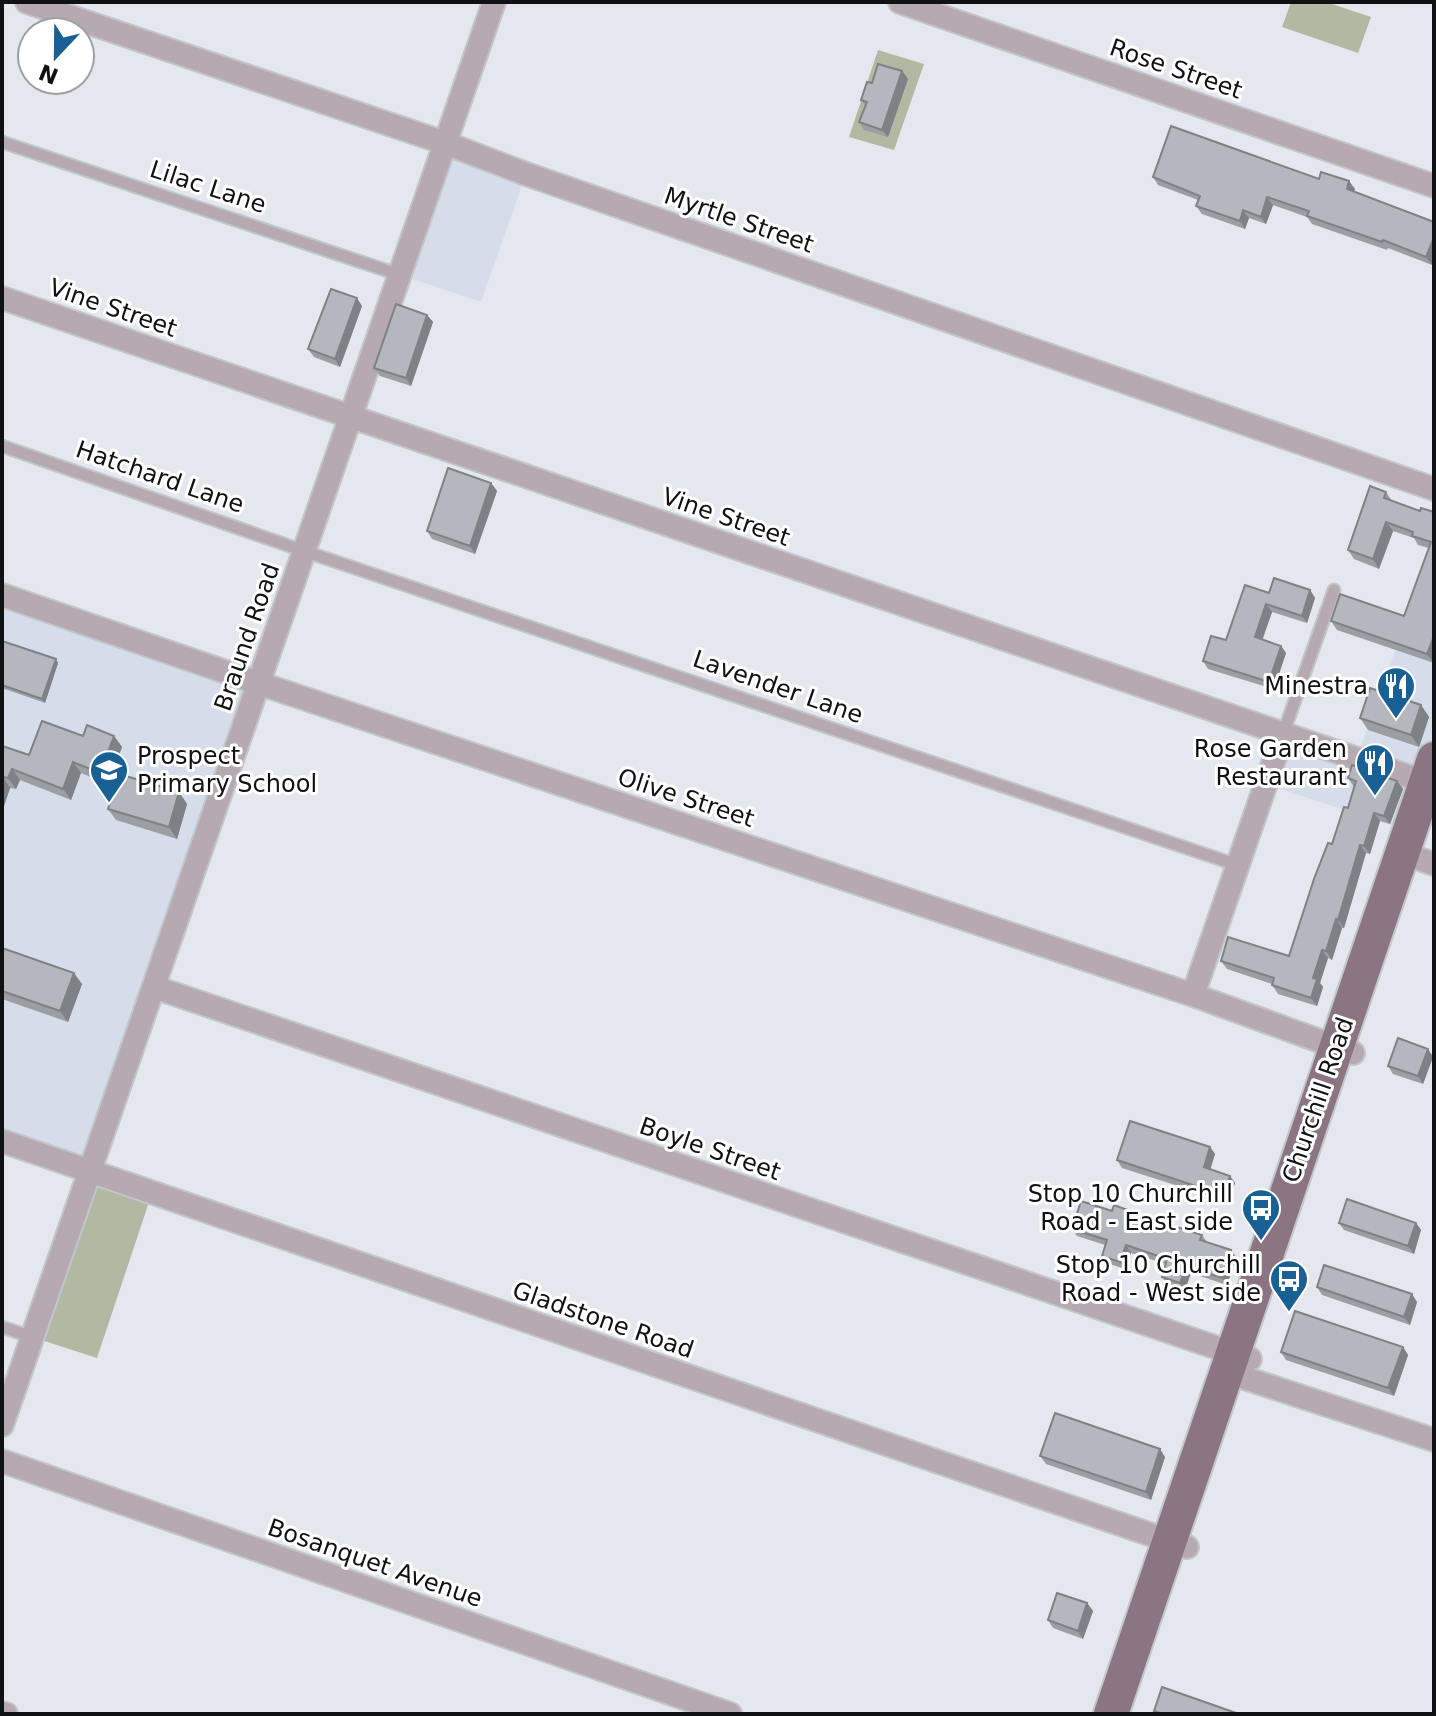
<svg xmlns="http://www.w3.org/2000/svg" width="1436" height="1716" viewBox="0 0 1436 1716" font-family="'DejaVu Sans',sans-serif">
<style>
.built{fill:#d5ddea}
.green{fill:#b1b9a2}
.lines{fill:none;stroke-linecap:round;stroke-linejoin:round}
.service-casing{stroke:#c2c6cb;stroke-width:15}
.minor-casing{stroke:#c2c6cb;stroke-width:26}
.primary-casing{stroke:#c2c6cb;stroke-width:38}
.service{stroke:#b7a9b1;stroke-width:11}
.minor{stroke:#b7a9b1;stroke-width:22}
.primary{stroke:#8c7583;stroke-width:34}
.wall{fill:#9b9ea3}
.shaded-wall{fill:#7e8185}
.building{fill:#b4b8be;stroke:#7e8185;stroke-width:2}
.labels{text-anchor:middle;stroke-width:6;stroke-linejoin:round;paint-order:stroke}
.street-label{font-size:24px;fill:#101113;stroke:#fff}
.poi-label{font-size:24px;fill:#101113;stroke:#fff;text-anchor:end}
</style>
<rect width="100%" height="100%" fill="#e4e8ee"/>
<path class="built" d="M445,143l81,31 -45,128 -81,-27z
M2,595l256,88 -168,489 -88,-31z
M1396,649l38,12v98l-25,72 -144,-47 18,-50 73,25z"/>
<path class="green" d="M1291,2h35l45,15 -13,36 -76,-26z
M878,50l46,14 -30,86 -45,-13z
M90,1172l62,21 -55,165 -65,-21z"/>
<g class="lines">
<g class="service-casing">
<path id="service" d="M2,142l398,133
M2,446l302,105 933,314
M1283,734l51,-144
M2,1327l30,10"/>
</g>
<g class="minor-casing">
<path id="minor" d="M27,2l418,141 81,31 908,315
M900,2l534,184
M2,298l1432,487
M2,595l256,88 935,312 160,58
M1402,853l32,11
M154,987l1096,372
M1193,995l90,-261
M2,1141l1185,406
M1226,1372l208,68
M2,1425l492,-1423
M2,1461l728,253
M2,1713l4,1"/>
</g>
<g class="primary-casing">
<path id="primary" d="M1111,1714l323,-955"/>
</g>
<use href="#service" class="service"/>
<use href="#minor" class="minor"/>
<use href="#primary" class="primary"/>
</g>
<path class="wall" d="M902,71l6,8 -20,58 -24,-7 -5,-8 6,-16 -4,-6 11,-17z
M1153,177l166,2 36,10 -1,2 80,31 -2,43 -44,-17 -1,2 -75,-26 -5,-7 -34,-12 -7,19 -17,-6 -4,11 -43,-15 -6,-8 2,-6 -40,-15z
M362,306l-22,61 -26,-10 -6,-8z
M427,315l6,7 -22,64 -31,-10 -6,-8z
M491,483l6,8 -22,63 -43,-15 -5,-8z
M1386,492l6,9 28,10 14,1v151l-97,-33 -6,-9 73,-5 25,-68 -11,-3 -4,-7 -21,-7 -14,38 -25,-10 -6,-9z
M1310,590l5,8 -8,25 -35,-11 -10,27 19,7 5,7 -12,36 -66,-20 -5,-8 23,-21 43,-47z
M2,641l56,22 -13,40 -43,-15z
M1421,705l8,12 -10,30 -51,-17 -8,-12z
M83,736h31l8,11 -14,37 -27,-11 -10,27 -51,-20 -4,9 -6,-1 -8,24v-66l27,9z
M1348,778l49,3 6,8 -13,35 -10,-3 -10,33 -4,-1 -22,75h-2l-10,32 -4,-2 -8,25 3,4 -6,19 -39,-12 -6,-9v-1l-45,-15 -6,-8 68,-5 43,-112 16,-36 6,-21z
M179,792l8,12 -10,35 -61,-19 -8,-11z
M2,948l80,36 -14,38 -66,-23z
M1428,1049l5,8 -10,27 -30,-10 -5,-8z
M1210,1147l5,7 -5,15 20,7 5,7 -7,19 -106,-34 -5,-8z
M1146,1221l27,9 29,5 5,7 29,15 -9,28 -36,-12 -6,17 -18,-6 -5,-7 4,-13 -35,-11 -6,16 -18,-6 -5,-7 3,-11 -28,-9 -5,-7z
M1339,1223h77l5,7 -7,24 -70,-24z
M1317,1287l100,15 -7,23 -88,-30z
M1403,1347l5,8 -14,41 -108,-36 -5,-8z
M1040,1456l125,1 -14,43 -105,-36z
M1087,1603l6,8 -10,28 -30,-11 -5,-8z"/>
<path class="shaded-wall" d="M902,71l6,8 -20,58 -6,-7z
M1349,181l6,8 -3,7 -5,-7z
M1267,197l6,8 -7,19 -5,-7z
M1243,210l6,8 -4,11 -5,-8z
M1434,237v22l-2,6 -6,-8z
M357,298l5,8 -22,61 -5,-8z
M427,315l6,7 -22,64 -5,-8z
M491,483l6,8 -22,63 -5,-8z
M1386,522l7,9 -14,38 -6,-10z
M1310,590l5,8 -8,25 -5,-7z
M1266,604l6,8 -11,32 -6,-7z
M1434,636v27l-7,-9z
M1281,646l5,7 -12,36 -5,-7z
M56,659l2,4 -13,40 -3,-4z
M1421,705l8,12 -10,30 -8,-12z
M114,736l8,11 -14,37 -8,-11z
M73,762l8,11 -10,27 -8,-11z
M12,769l8,11 -4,9 -8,-11z
M2,776l8,12 -8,24z
M1397,781l6,8 -13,35 -6,-8z
M179,792l8,12 -10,35 -8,-12z
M1374,813l6,8 -10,33 -6,-8z
M1360,845l6,8 -22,75 -6,-8z
M1336,919l6,9 -10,32 -6,-9z
M1322,950l6,8 -8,25 3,4 -6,19 -6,-8 2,-20z
M74,973l8,11 -14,38 -8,-11z
M1428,1049l5,8 -10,27 -5,-8z
M1210,1147l5,7 -6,20 -5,-7z
M1230,1176l5,7 -7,19 -5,-7z
M1416,1223l5,7 -7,24 -6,-8z
M1126,1245l5,8 -6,16 -5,-7z
M1231,1250l5,7 -9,28 -5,-7z
M1186,1266l5,7 -6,17 -5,-7z
M1412,1294l5,8 -7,23 -6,-8z
M1403,1347l5,8 -14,41 -6,-8z
M1160,1449l5,8 -14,43 -5,-8z
M1087,1603l6,8 -10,28 -5,-8z"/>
<path class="building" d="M878,64l24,7 -20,59 -23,-8 8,-20 -6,-2 6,-18 5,1z
M1171,126l148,53 2,-7 28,9 -2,8 87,33v15l-8,20 -43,-17 -1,2 -75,-26 2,-5 -42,-14 -6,20 -18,-7 -3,11 -44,-15 4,-10 -47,-19z
M331,289l26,9 -22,61 -27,-10z
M396,304l31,11 -21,63 -32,-10z
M448,468l43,15 -21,63 -43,-15z
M1370,486l16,6 -2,6 36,13 1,-3 13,4v124l-7,18 -96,-33 9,-27 64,22 27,-74 -19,-6 1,-4 -27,-10 -13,37 -25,-9z
M1274,578l36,12 -8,26 -36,-12 -11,33 26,9 -12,36 -66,-21 8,-25 15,4 19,-55 24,8z
M2,641l54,18 -14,40 -40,-14z
M1370,688l51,17 -10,30 -51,-17z
M42,721l41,15 4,-11 27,11 -14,37 -27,-11 -10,27 -51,-20 -4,9 -6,-1v-31l27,9z
M1352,765l45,16 -13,35 -10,-3 -10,33 -4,-1 -22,75 -2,-1 -10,32 -4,-1 -9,28 4,1 -6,19 -39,-13 2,-7 -53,-17 7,-24 61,19 25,-77 14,-36 4,1 12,-37 4,1 8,-27 -8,-3z
M119,774l60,18 -10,35 -61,-18z
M2,948l72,25 -14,38 -58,-20z
M1398,1038l30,11 -10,27 -30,-10z
M1130,1121l80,26 -6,20 26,9 -7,19 -106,-35z
M1347,1199l69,24 -8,23 -69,-23z
M1081,1201l31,10 2,-6 27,10 -1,4 33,11 1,-4 28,9 -2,5 31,10 -9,28 -36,-12 -6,17 -18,-6 5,-18 -41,-14 -6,17 -18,-6 5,-16 -35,-11z
M1324,1265l88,29 -8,23 -87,-30z
M1295,1311l108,36 -15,41 -107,-36z
M1055,1413l105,36 -14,43 -106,-36z
M1057,1593l30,10 -9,28 -30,-11z
M1162,1687l77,27h-76l-9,-3z"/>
<defs>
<g id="restaurant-pin" transform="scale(2)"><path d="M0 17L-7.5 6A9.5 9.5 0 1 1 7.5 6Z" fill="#196094" stroke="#fff"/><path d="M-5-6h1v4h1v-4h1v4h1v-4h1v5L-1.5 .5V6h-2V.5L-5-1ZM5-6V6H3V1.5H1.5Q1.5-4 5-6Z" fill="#fff"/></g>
<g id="school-pin" transform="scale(2)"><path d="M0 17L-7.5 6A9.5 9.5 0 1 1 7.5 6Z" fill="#196094" stroke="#fff"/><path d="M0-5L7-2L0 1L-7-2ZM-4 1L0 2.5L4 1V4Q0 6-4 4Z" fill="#fff"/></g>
<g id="bus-pin" transform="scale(2)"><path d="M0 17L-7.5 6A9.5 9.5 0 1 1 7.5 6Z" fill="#196094" stroke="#fff"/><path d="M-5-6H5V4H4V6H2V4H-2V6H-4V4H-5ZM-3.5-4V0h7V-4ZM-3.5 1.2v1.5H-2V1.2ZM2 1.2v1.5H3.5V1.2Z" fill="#fff"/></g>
</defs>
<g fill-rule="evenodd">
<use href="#restaurant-pin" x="1396" y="686"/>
<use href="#restaurant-pin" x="1375" y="763"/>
<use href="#school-pin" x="109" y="770"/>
<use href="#bus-pin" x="1261" y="1208"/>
<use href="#bus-pin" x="1289" y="1279"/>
</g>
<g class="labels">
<g class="street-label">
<text transform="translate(1176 69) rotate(19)" y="8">Rose Street</text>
<text transform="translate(208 187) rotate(18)" y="8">Lilac Lane</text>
<text transform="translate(739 220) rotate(19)" y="8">Myrtle Street</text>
<text transform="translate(113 308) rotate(19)" y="8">Vine Street</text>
<text transform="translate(160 477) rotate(19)" y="8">Hatchard Lane</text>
<text transform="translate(726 517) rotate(19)" y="8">Vine Street</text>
<text transform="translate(247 637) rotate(-71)" y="8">Braund Road</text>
<text transform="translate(778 687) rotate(19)" y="8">Lavender Lane</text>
<text transform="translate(686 798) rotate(18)" y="8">Olive Street</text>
<text transform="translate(1318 1100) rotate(-71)" y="8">Churchill Road</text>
<text transform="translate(710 1149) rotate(19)" y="8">Boyle Street</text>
<text transform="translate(603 1320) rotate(19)" y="8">Gladstone Road</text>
<text transform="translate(375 1563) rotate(19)" y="8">Bosanquet Avenue</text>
</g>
<g class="poi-label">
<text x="1368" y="694">Minestra</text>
<text x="1347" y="757">Rose Garden<tspan x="1347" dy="28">Restaurant</tspan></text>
<text x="137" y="764" text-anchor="start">Prospect<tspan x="137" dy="28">Primary School</tspan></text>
<text x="1233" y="1202">Stop 10 Churchill<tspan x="1233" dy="28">Road - East side</tspan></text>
<text x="1261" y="1273">Stop 10 Churchill<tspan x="1261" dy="28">Road - West side</tspan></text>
</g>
</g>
<rect width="1436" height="1716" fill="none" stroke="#101113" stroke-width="8"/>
<g transform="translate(56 56) rotate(202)"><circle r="38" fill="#ffffff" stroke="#9fa0a1" stroke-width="2"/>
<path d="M0-6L14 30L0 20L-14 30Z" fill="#196094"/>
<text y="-12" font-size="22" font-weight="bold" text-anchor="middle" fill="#101113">N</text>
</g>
</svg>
